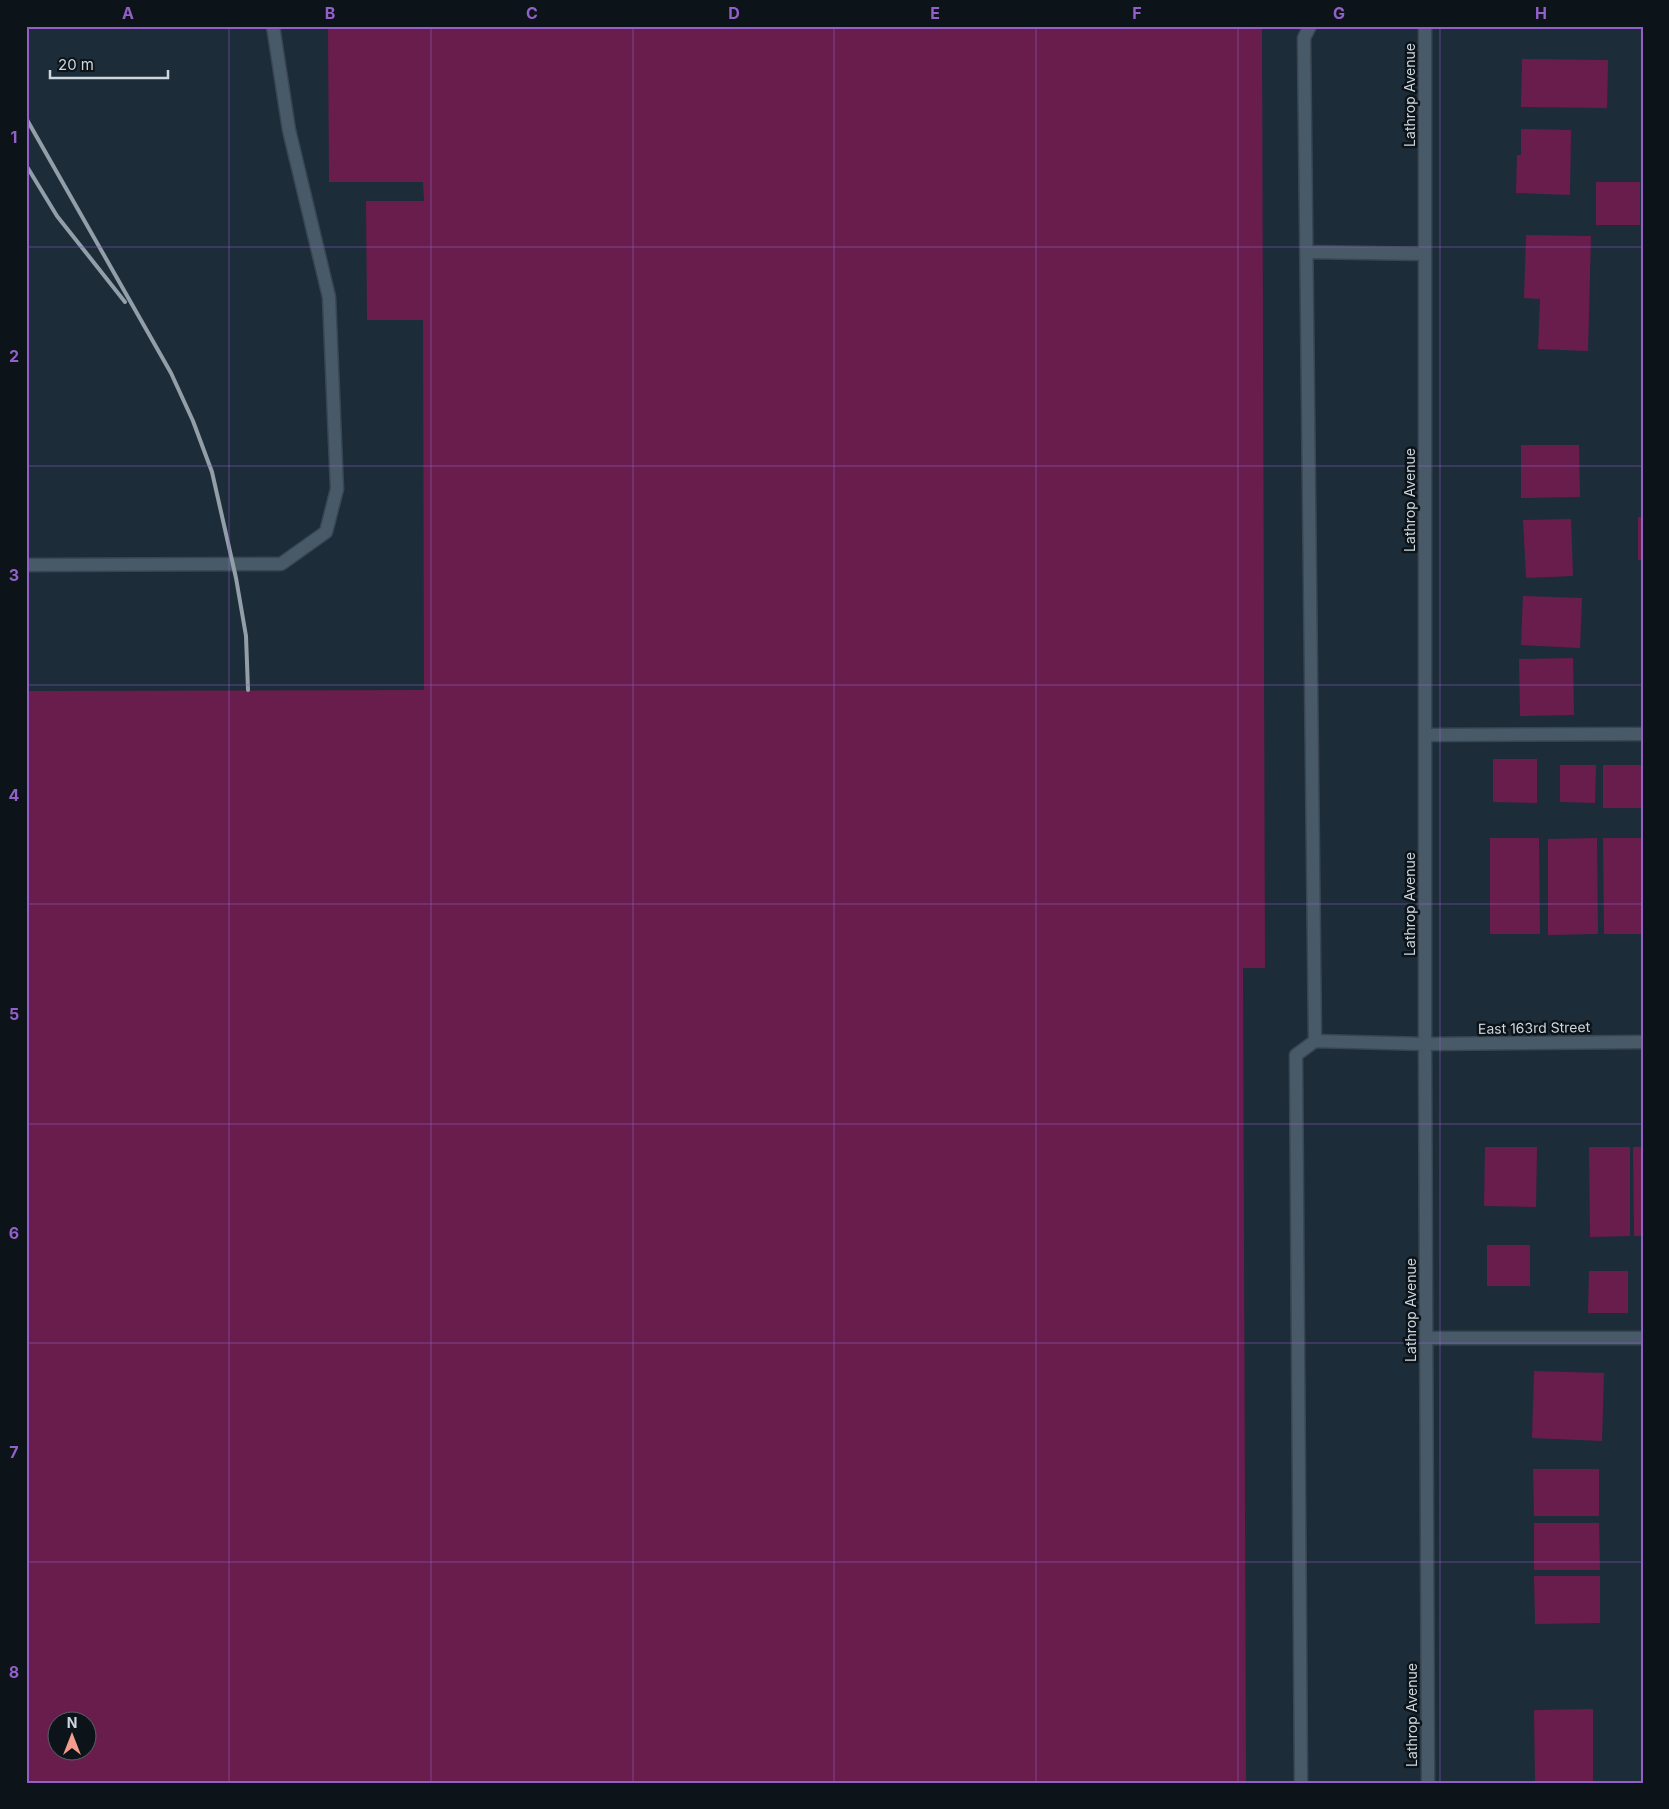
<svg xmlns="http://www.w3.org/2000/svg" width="1669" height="1809" viewBox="0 0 1669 1809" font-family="Inter,sans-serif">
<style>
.building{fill:#691d4c;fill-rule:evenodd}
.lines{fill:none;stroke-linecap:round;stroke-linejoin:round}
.minor-casing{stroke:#394651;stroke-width:15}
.minor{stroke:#485a68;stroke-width:12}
.rail{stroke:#929ea8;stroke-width:4}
.grid{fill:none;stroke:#935fc8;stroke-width:1;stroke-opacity:0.55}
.labels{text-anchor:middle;stroke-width:5;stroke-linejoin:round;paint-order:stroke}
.street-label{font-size:14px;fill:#ccd6de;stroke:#0d1419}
.neatline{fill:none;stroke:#935fc8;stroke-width:2}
.grid-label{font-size:16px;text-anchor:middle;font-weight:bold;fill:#935fc8}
</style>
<rect width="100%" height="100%" fill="#1c2c39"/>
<path class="building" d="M328,26h934l3,942h-22l3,815h-1220v-1092l398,-1 -1,-370h-56l-1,-119h58l-1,-19h-94zM58,1722h30v30h-30z
M1522,59l86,1 -1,48 -86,-1z
M1521,129l50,1 -1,65 -54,-2 1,-38h4z
M1596,182h44v43h-44z
M1526,235l65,1 -3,115 -50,-2 2,-50 -16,-1z
M1521,445h58l1,52 -59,1z
M1638,517h5v43h-5z
M1571,519l2,57 -47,2 -3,-58z
M1523,596l59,2 -2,50 -59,-3z
M1573,658l1,57 -54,1 -1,-57z
M1493,759h44v44l-44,-1z
M1560,765h36l-1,38 -35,-1z
M1603,765h40v43h-40z
M1490,838h49l1,96h-50z
M1597,838l1,96 -50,1v-96z
M1603,838h40v96h-39z
M1485,1147h52l-1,60 -52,-1z
M1589,1147h41v89l-40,1z
M1633,1147h10v89h-9z
M1487,1245h43v41h-43z
M1589,1271h39v42h-40z
M1534,1371l70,2 -2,68 -70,-3z
M1533,1469h66v47h-65z
M1534,1523h65l1,47h-66z
M1534,1576h66v47l-65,1z
M1593,1709v74h-58l-1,-73z"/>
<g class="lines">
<g class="minor-casing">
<path id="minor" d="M1310,26l-6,12 11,1003
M1425,26v1018l3,739
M1307,252l118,2
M26,565l255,-1 45,-32 11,-43 -8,-192 -40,-167 -16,-104
M1425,735l218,-1
M1426,1338h217
M1301,1783l-5,-728 19,-14 110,3 218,-2"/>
</g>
<use href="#minor" class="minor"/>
<path class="rail" d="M26,118l145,255 22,48 19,51 24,106 10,58 2,54
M26,165l31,51 68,86"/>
</g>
<path class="grid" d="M229,26v1757M431,26v1757M633,26v1757M834,26v1757M1036,26v1757M1238,26v1757M1440,26v1757M26,247h1617M26,466h1617M26,685h1617M26,904h1617M26,1124h1617M26,1343h1617M26,1562h1617"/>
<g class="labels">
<g class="street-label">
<text transform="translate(1410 95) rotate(-90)" y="5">Lathrop Avenue</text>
<text transform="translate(1410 500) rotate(-90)" y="5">Lathrop Avenue</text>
<text transform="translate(1410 904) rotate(-90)" y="5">Lathrop Avenue</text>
<text transform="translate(1534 1028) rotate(-1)" y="5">East 163rd Street</text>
<text transform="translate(1411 1310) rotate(-90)" y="5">Lathrop Avenue</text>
<text transform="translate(1412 1715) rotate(-90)" y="5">Lathrop Avenue</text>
</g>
</g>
<rect width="1669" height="1809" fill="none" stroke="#0d1419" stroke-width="55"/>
<g transform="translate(72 1736)"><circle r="24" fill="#0d1419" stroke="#596268"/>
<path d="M0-4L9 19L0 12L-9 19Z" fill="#f49d8c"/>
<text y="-8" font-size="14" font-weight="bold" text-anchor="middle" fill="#ccd6de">N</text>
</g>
<path d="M50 70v8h118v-8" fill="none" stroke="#ccd6de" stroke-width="2.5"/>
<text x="58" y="70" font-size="15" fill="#ccd6de" stroke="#0d1419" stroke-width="4" paint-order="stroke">20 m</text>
<rect x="28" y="28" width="1614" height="1754" class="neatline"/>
<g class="grid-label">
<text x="128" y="19">A</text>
<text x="330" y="19">B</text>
<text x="532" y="19">C</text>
<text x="734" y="19">D</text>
<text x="935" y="19">E</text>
<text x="1137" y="19">F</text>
<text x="1339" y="19">G</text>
<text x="1541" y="19">H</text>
<text x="14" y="143">1</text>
<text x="14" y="362">2</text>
<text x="14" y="581">3</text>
<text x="14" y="801">4</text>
<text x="14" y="1020">5</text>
<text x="14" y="1239">6</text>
<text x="14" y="1458">7</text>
<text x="14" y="1678">8</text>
</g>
</svg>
